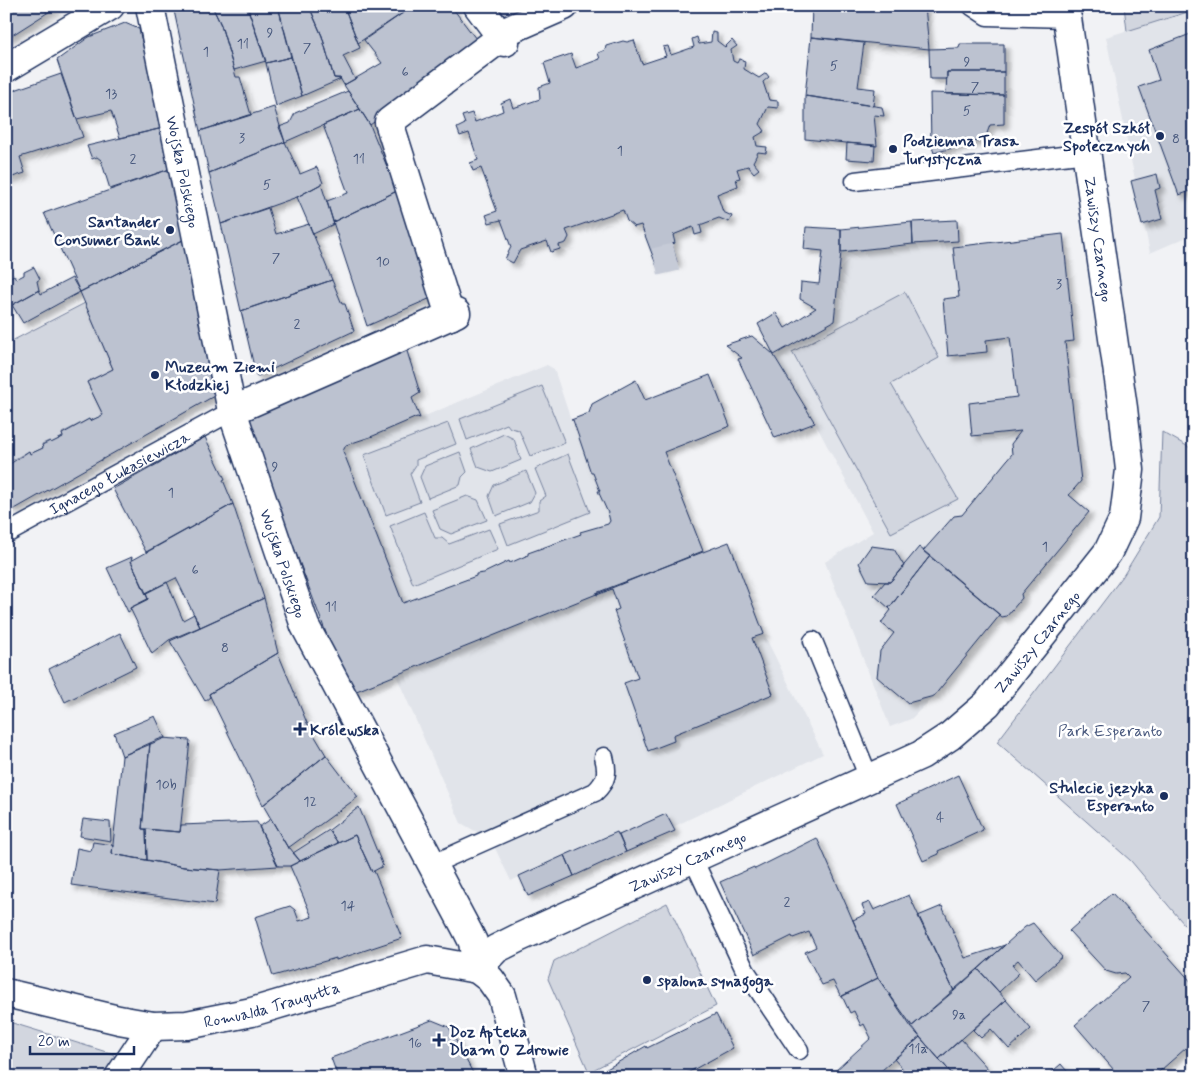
<svg xmlns="http://www.w3.org/2000/svg" width="1200" height="1083" viewBox="0 0 1200 1083" font-family="Mynerve,sans-serif">
<style>
.built{fill:#e1e4ea}
.green{fill:#d2d6df;stroke:#76829e}
.building{fill:#bcc2d0;stroke:#1b2f5e;filter:url(#shadow)}
.lines{fill:none;stroke-linecap:round;stroke-linejoin:round}
.street-tunnel{stroke:#c6cbd7;stroke-width:28;stroke-dasharray:28 14;stroke-linecap:butt}
.lane-casing{stroke:#1b2f5e;stroke-width:21}
.street-casing{stroke:#1b2f5e;stroke-width:31}
.lane{stroke:#fff;stroke-width:18}
.street{stroke:#fff;stroke-width:28}
.poi-dot{fill:#1b2f5e;stroke:#fff;stroke-width:2}
.labels{text-anchor:middle;stroke-width:5;stroke-linejoin:round;paint-order:stroke}
.number-label{font-size:14px;fill:#43547a}
.poi-label{font-size:16px;font-weight:bold;fill:#1b2f5e;stroke:#fff;text-anchor:start}
.street-label{font-size:16px;fill:#1b2f5e;stroke:#fff}
.park-label{font-size:16px;fill:#49597e;stroke:#fff}
</style>
<defs>
<filter id="shadow"><feDropShadow dx="4.5" dy="4.5" stdDeviation="2.5" flood-color="#0004"/></filter>
</defs>
<rect width="100%" height="100%" fill="#f1f2f5"/>
<filter id="ink" filterUnits="userSpaceOnUse"><feTurbulence type="fractalNoise" baseFrequency=".02" numOctaves="2"/><feDisplacementMap in="SourceGraphic" scale="10" xChannelSelector="R" yChannelSelector="G"/><feConvolveMatrix kernelMatrix="1 2 1 2 8 2 1 2 1" color-interpolation-filters="sRGB"/></filter>
<g filter="url(#ink)">
<path class="built" d="M1194,10v224l-44,19 -44,-216z
M1063,234l11,107 -9,1 16,139 -11,14 19,17 -68,82 1,4 -15,18h-7l-66,80 -23,23 -21,8 -65,-165 48,-30 -58,-109 -41,-68 60,-34 7,-69 72,-8 45,-3 1,5z
M547,365l7,4 17,51 18,-7 3,-9 44,-24 9,20 65,-25 20,51 -66,26 39,99 26,-9 35,92 59,120 -150,73 -7,-13 -47,21 -2,-3 -106,49 -20,-41 -30,-17 -65,-148 -47,19 -20,-315 83,19 8,20z"/>
<path class="green" d="M1124,6h70v4l-67,21z
M905,292l34,66 -48,26 67,115 -67,34 -99,-181z
M85,303l28,66 -26,13 16,33 -13,6 -1,-2 -27,14 1,4 -12,6 -2,-2 -7,3 1,4 -13,6 -1,-3 -21,12 -2,-119z
M542,386l23,57 -35,13 -11,-26 -9,-2 -3,-4 -40,16 -7,-21z
M448,423l8,21 -40,16v5l-6,9 10,28 -34,13 -22,-60z
M1162,432l32,18v486l-63,-75 -134,-119 126,-166 36,-59z
M504,434l10,5 7,21 -29,12 -14,-5 -7,-18z
M460,452l7,20 -5,5 -2,8 -32,13 -8,-21 5,-11z
M568,454l22,58 -82,33 -8,-21 39,-14v-9l7,-5 -11,-27z
M526,471l9,22 -5,9 -34,14 -7,-20 5,-11z
M467,496l11,4 9,20 -36,14 -11,-5 -8,-19z
M424,512l11,26h7l7,6 40,-15 9,20 -85,35 -23,-58z
M667,903l49,103 -127,66 -41,-93 6,-18z
M6,1021l107,33 12,23h-119z"/>
<path class="building" d="M6,6h37l4,7 -41,26z
M43,6h16l-12,7z
M173,6h39l9,19 15,52h4l11,38 -51,16z
M212,6h35l19,55 -32,9 -13,-45z
M247,6h31l13,51 -25,6z
M278,6h31l13,30 12,42 7,1 -39,17z
M309,6h35l16,42 -17,8 12,23 -11,6 -4,-7h-6l-12,-42z
M344,6h69l-55,37z
M413,6h38l28,37 -109,82 -26,-40 38,-22 -18,-23z
M498,6h37l-29,12z
M812,6h113l4,43 -118,-12z
M125,23l14,6 24,99 -43,10 -9,-27 -34,8 -20,-59 32,-23z
M712,32l5,1v8l8,6 7,-7 5,6 -6,4 2,11 4,2 2,-4 6,2 -1,8 15,9 7,-5 3,4 -6,5 6,18 9,1v7l-10,-1 -8,17 5,7 -10,6 2,9 10,1 -1,6 -8,-1 -5,10 6,7 -5,4 -6,-7 -11,3 3,9 -4,1 2,7 -21,8 6,18 9,4 -3,6 -10,-4 -19,7 2,8 -7,2 -2,-8 -20,8 2,8 -3,1 5,18 -20,5 -16,-42 -7,2 -7,-6 -4,-11 -57,20 3,7 -3,6 -7,2 1,4 -9,3 -4,-11 -27,9 -7,13 -8,-4 6,-12 -10,-27 -12,3 -3,-8 11,-4 -16,-43 -8,3 -3,-8 8,-3 -9,-27 -9,3 -3,-8 8,-4 -3,-8 10,-3 3,9 28,-11 -2,-8 9,-4 3,9 27,-9 -1,-12 11,-4 -6,-20 27,-9 5,14 24,-9 -2,-6 7,-3 1,-4 17,-5 4,1 7,-2 8,24 24,-8 -3,-9 5,-1 3,9 23,-8 -2,-8 5,-2 2,7 12,-2z
M1193,33l1,157 -15,5 -40,-108 20,-7 -10,-30z
M811,37l53,6 -6,44 17,2 -2,17 -68,-10z
M960,44h44v28h-57v7h-17l-1,-30 30,-1z
M291,57l11,39 -26,10 -10,-43z
M947,72h57v23l-58,-1z
M61,74l22,63 -63,20 5,16 -19,6v-86z
M348,91l12,18 -75,33 -6,-15 11,-4 5,-10z
M930,93l74,2v29l-14,1 -5,14 -51,14 -3,-9z
M805,96l77,11 2,9 -10,-1 3,31 -72,-7z
M274,107l11,35 -76,31 -9,-42z
M360,109l10,16 27,66 -64,31 -6,-21 21,-8 -25,-68z
M163,128l7,41 -60,20 -9,-29 -4,-3 -5,2 -5,-13z
M285,142l15,32 17,-7 6,16 -26,14 -76,27 -12,-51z
M847,143l28,2 -1,16 -28,-2z
M170,169l13,71 -103,52 -36,-79z
M1157,174l3,14 -5,2 7,29 -20,6 -11,-44z
M321,184l13,40 -21,10 -16,-37z
M397,191l34,107 -64,28 -34,-104z
M268,208l8,26 33,-10 23,56 -91,31 -20,-87z
M957,220l1,21 -45,3 -1,-22z
M912,222l1,22 -72,8v-23z
M806,227l35,2v23l-7,69 -60,34 -16,-31 18,-11 9,15 31,-20 -16,-9 1,-17 18,2 4,-33 -19,-2z
M1063,234l11,107 -9,1 16,139 -12,14 20,17 -68,82 1,4 -15,18 -5,1 -79,-66 31,-35 8,-1 50,-61 -1,-10 10,-13 -49,5 -3,-33 48,-6 -7,-60 -24,3 1,12 -39,4 -5,-57 16,-2 -6,-50z
M183,240l31,156 -201,114 -7,-13v-36l4,3 19,-13 1,3 13,-6 -1,-3 8,-4 1,2 12,-6 -1,-3 27,-15 1,2 13,-6 -16,-33 26,-13 -33,-77z
M34,267l6,12 -3,2 2,9 -27,15 -6,-13v-13l8,-4 2,4 8,-4v-3z
M72,278l8,14 -57,31 -11,-18 27,-15 2,4z
M332,280l10,24h3l9,27 -96,45 -2,-1 -15,-64z
M752,336l21,18 42,69 -40,15 -37,-79 4,-1 -17,-13z
M406,348l14,45 -8,5 8,20 -3,-1 -44,19 -27,9 -3,6 60,152 73,-27v-2l8,-1 25,-12 1,2 18,-8v-2l53,-19 -1,-2 28,-8 2,-3 -2,-8 -10,-22h2l-7,-18h-2l-18,-53h-2l18,-7 3,-9 44,-24 9,20 65,-25 20,51 -66,26 39,99 -354,143 -105,-279z
M205,437l20,42 -2,1 10,24 -87,48 -33,-63z
M233,504l31,94 -64,29 -24,-49 -30,15 -15,-32z
M729,542l35,92 -12,4 21,56 -100,41 1,6 -26,10 -24,-68 14,-5 -24,-67 5,-2 -7,-20 -15,6 -1,-2z
M871,546l23,3 10,17 -14,16 -22,-1 -9,-18z
M919,547l11,9 -41,52 -15,-13 11,-13h5z
M930,556l70,59 -66,81 -26,7 -31,-26 3,-26 14,-18 -13,-10 10,-13 -2,-2z
M132,557l-1,4 17,38 -18,9 1,2 -3,2 -21,-44z
M167,582l16,38 11,-6 6,13 -31,13 -17,14 -22,-46 18,-9 -2,-6z
M264,598l14,55 -69,41 1,3 -5,4 -35,-60z
M120,633l16,34 -71,35 -16,-33z
M278,653l29,70 19,32 -63,50 -54,-111z
M155,716l10,22 -43,18 -8,-23z
M162,738l28,2 -10,92 -38,-3 8,-86z
M150,743l-8,86h4l1,31 -35,-6 10,-98z
M326,755l32,42 -70,51 -25,-43z
M958,775l25,55 -45,21 1,3 -16,7 -26,-57z
M359,807l24,59 -11,6 -17,-37 -17,8 -9,-13z
M666,814l9,17 -49,21 -7,-17z
M83,819l27,3 1,19 -31,-5z
M271,819l17,29h2l10,13 -10,5h-12l-19,-39z
M257,822l21,44 -58,4 -36,-3 -37,-7 -1,-31 34,3 1,-7z
M329,830l9,13 -38,18 -7,-8z
M617,832l9,20 -52,24 -9,-21z
M355,835l17,37 2,-1 28,67 -66,22v-2l-63,18 -18,-59 35,-11 5,4 4,11 13,-4 -22,-51z
M817,838l61,140 -37,19 -8,-16 -11,4 -17,-33 11,-5 -7,-15 -16,6 -1,-2 -38,19 -34,-73 34,-15 1,2z
M93,842l20,3 -1,9 72,13 36,3 -5,34 -144,-19 6,-37 14,3z
M565,855l9,21 -46,20 -9,-20z
M1112,893l82,92v56l-41,36h-33l-45,-52 54,-48 -4,-4 -9,1 -10,-3 -37,-40z
M909,895l45,96 -43,36 -33,-49 -25,-58 13,-6 -4,-9 8,-3 4,8z
M942,906l23,52 40,-13 -51,46 -36,-75z
M1033,923l29,34 -27,23 -17,-20 -6,5 7,8 -20,19 -21,-23 47,-42z
M978,969l28,31 -67,59 -28,-32z
M878,978l42,59 -46,40h-36l-4,-5 37,-34 -7,-14 -3,2 -7,-15 -4,2 -8,-17z
M1006,1000l25,29 -22,20 -18,-20 -10,9 -8,-8z
M716,1014l17,34 -53,29h-87l53,-31 1,2z
M432,1020l17,7 26,50h-137l-7,-19z
M920,1037l19,22 16,18h-45l-16,-18z
M961,1039l29,32 5,6h-40l-16,-18z
M1061,1064l11,13h-26z
M832,1070l6,7h-19z"/>
<g class="lines">
<path class="street-tunnel" d="M655,262l21,-5"/>
<g class="lane-casing">
<g id="lane">
<path d="M972,6l15,10 80,2 -2,-9"/>
<path d="M855,181l232,-28"/>
<path id="s1" d="M6,534l226,-123"/>
<path d="M813,641l56,137"/>
<path d="M693,859l52,111 54,80"/>
<path d="M433,864l162,-72c12,-11 13,-20 9,-35"/>
</g>
</g>
<g class="street-casing">
<g id="street">
<path id="s2" d="M150,6l82,405 73,215 162,304 6,12 4,27"/>
<path d="M478,6l27,36"/>
<path d="M500,34l64,-28"/>
<path d="M6,68l104,-62"/>
<path d="M450,316l-61,-194 113,-85"/>
<path d="M232,411l224,-98"/>
<path id="s3" d="M477,969l19,-20 22,-11 403,-183 29,-19 37,-32 121,-152 16,-34 6,-48 -7,-62 -56,-390"/>
<path id="s4" d="M6,993l113,27 34,6 34,-1 65,-13 175,-52 50,9 13,10 12,17 22,81"/>
<path d="M119,1077l34,-51"/>
</g>
</g>
<use href="#lane" class="lane"/>
<use href="#street" class="street"/>
</g>
</g>
<g class="poi-dot">
<circle cx="1160" cy="136" r="5"/>
<circle cx="893" cy="149" r="5"/>
<circle cx="170" cy="230" r="5"/>
<circle cx="155" cy="375" r="5"/>
<path d="M297.5 721.5h5v5h5v5h-5v5h-5v-5h-5v-5h5z"/>
<circle cx="1164" cy="796" r="5"/>
<circle cx="647" cy="980" r="5"/>
<path d="M436.5 1032.5h5v5h5v5h-5v5h-5v-5h-5v-5h5z"/>
</g>
<g class="labels">
<g class="number-label">
<text x="270" y="37">9</text>
<text x="243" y="48">11</text>
<text x="307" y="52">7</text>
<text x="206" y="56">1</text>
<text x="967" y="66">9</text>
<text x="834" y="70">5</text>
<text x="405" y="76">6</text>
<text x="975" y="91">7</text>
<text x="111" y="98">13</text>
<text x="967" y="115">5</text>
<text x="242" y="142">3</text>
<text x="1176" y="143">8</text>
<text x="620" y="155">1</text>
<text x="133" y="163">2</text>
<text x="359" y="163">11</text>
<text x="267" y="189">5</text>
<text x="276" y="262">7</text>
<text x="383" y="266">10</text>
<text x="1059" y="288">3</text>
<text x="297" y="328">2</text>
<text x="275" y="471">9</text>
<text x="171" y="497">1</text>
<text x="1045" y="551">1</text>
<text x="195" y="574">6</text>
<text x="331" y="611">11</text>
<text x="225" y="652">8</text>
<text x="166" y="789">10b</text>
<text x="310" y="806">12</text>
<text x="940" y="822">4</text>
<text x="787" y="906">2</text>
<text x="348" y="910">14</text>
<text x="1146" y="1010">7</text>
<text x="959" y="1019">9a</text>
<text x="415" y="1047">16</text>
<text x="918" y="1053">11a</text>
</g>
<g class="poi-label">
<text x="1150" y="133" text-anchor="end">Zespół Szkół<tspan x="1150" dy="18">Społecznych</tspan></text>
<text x="903" y="146">Podziemna Trasa<tspan x="903" dy="18">Turystyczna</tspan></text>
<text x="160" y="227" text-anchor="end">Santander<tspan x="160" dy="18">Consumer Bank</tspan></text>
<text x="165" y="372">Muzeum Ziemi<tspan x="165" dy="18">Kłodzkiej</tspan></text>
<text x="310" y="735">Królewska</text>
<text x="1154" y="793" text-anchor="end">Stulecie języka<tspan x="1154" dy="18">Esperanto</tspan></text>
<text x="657" y="986">spalona synagoga</text>
<text x="449" y="1037">Doz Apteka<tspan x="449" dy="18">Dbam O Zdrowie</tspan></text>
</g>
<g class="street-label">
<text dy="6" stroke="none"><textPath href="#s2" startOffset="169">Wojska Polskiego</textPath></text>
<text transform="translate(1099 239) rotate(82)" y="6">Zawiszy Czarnego</text>
<text dy="6" stroke="none"><textPath href="#s1" startOffset="129">Ignacego Łukasiewicza</textPath></text>
<text dy="6" stroke="none"><textPath href="#s2" startOffset="574">Wojska Polskiego</textPath></text>
<text dy="6" stroke="none"><textPath href="#s3" startOffset="658">Zawiszy Czarnego</textPath></text>
<text dy="6" stroke="none"><textPath href="#s3" startOffset="238">Zawiszy Czarnego</textPath></text>
<text dy="6" stroke="none"><textPath href="#s4" startOffset="272">Romualda Traugutta</textPath></text>
</g>
<g class="park-label">
<text x="1110" y="736">Park Esperanto</text>
</g>
</g>
<rect width="1200" height="1083" fill="none" stroke="#fff" stroke-width="25"/>
<rect x="12" y="12" width="1175" height="1058" fill="none" stroke="#1b2f5e" stroke-width="2" filter="url(#ink)"/>
<path d="M30 1046v8h104v-8" fill="none" stroke="#1b2f5e" stroke-width="2.5"/>
<text x="38" y="1046" font-size="15" fill="#1b2f5e" stroke="#ffffff" stroke-width="4" paint-order="stroke">20 m</text>
</svg>
